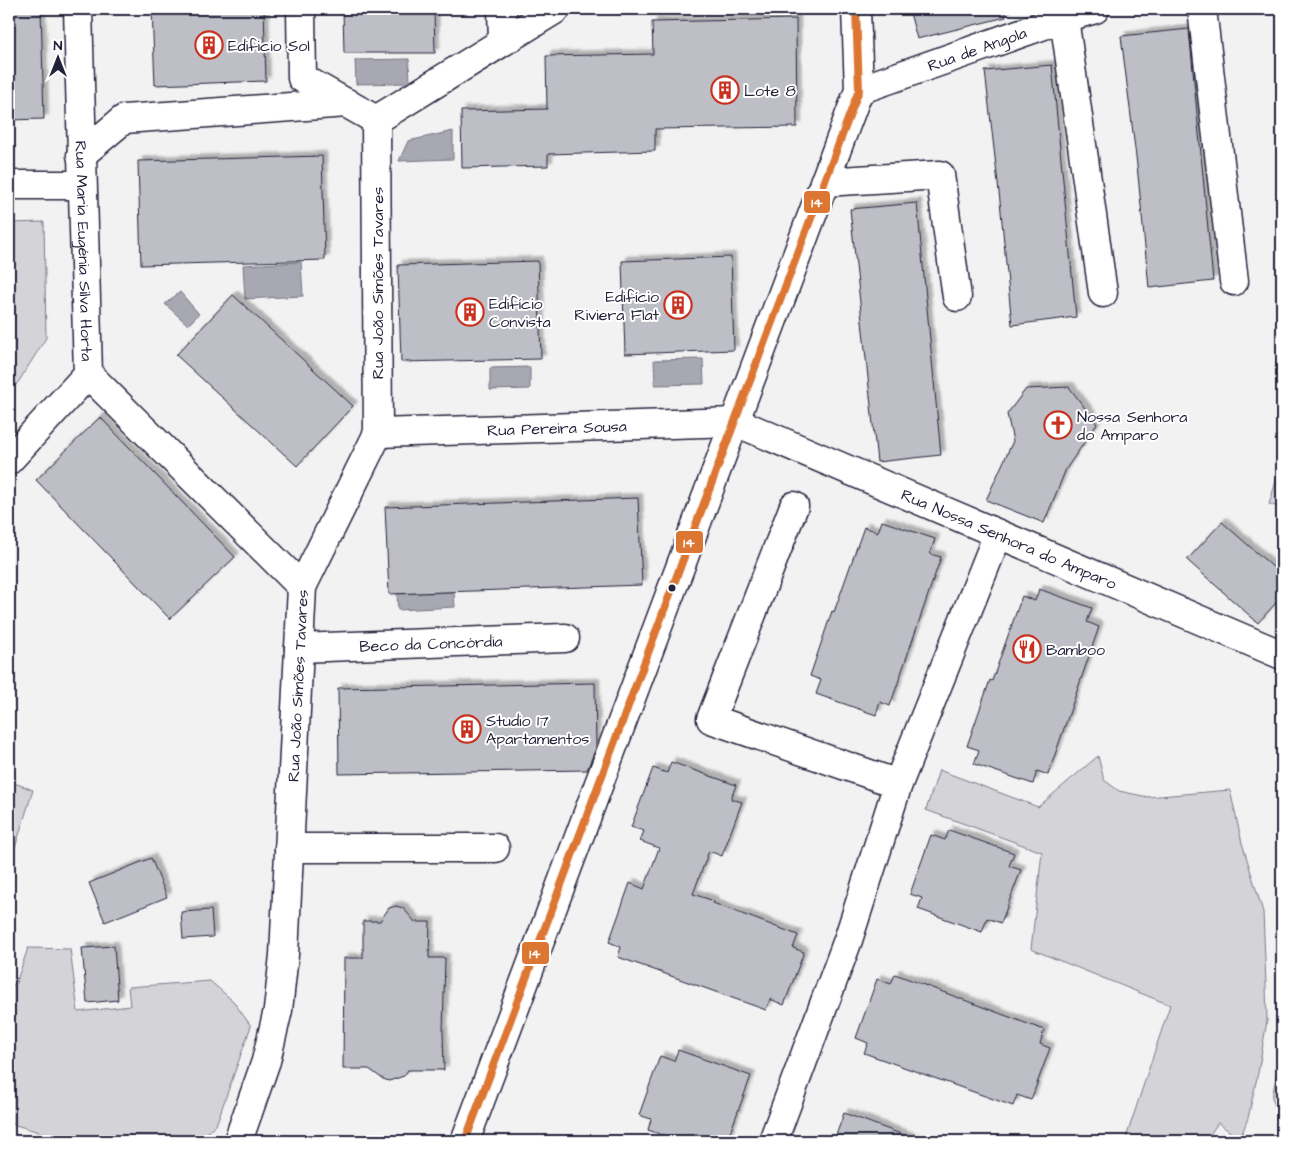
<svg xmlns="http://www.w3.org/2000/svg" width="1291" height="1150" viewBox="0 0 1291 1150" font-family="'Architects Daughter',sans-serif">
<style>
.green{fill:#d3d3d8;stroke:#7a7a8a}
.water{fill:#a8a8b2;stroke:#727282}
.building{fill:#bebec6;stroke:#22223b;filter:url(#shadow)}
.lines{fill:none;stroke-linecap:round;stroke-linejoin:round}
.street-casing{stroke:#22223b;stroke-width:31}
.secondary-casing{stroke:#22223b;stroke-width:31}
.street{stroke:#fff;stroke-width:28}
.secondary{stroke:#fff;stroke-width:28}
.bus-1-casing{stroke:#fff;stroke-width:11}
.bus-1{stroke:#dc7633;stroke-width:8}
.bus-dot{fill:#22223b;stroke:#fff;stroke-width:2}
.labels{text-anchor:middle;stroke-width:4;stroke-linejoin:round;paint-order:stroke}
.poi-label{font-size:16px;fill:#22223b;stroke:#fff;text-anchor:start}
.street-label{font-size:16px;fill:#22223b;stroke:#fff}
.line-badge{stroke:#fff;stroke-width:2}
.badge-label{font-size:14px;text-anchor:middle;font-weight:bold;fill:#fff}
</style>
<defs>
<filter id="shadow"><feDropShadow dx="4.5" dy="-4.5" stdDeviation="1" flood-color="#0004"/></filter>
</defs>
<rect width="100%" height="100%" fill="#f2f2f3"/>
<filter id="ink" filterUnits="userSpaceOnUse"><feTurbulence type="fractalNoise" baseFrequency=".02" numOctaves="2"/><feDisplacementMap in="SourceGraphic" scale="10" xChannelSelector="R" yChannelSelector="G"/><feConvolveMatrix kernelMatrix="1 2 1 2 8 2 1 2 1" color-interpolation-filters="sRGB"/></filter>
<g filter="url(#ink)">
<path class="green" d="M44,222l2,116 -27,43 -10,12v-170z
M1282,462v46l-13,-4z
M1098,756l6,24 15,11 29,6 82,-7 12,53 21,69 3,73 1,36 -9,52 -10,45 -8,21 -22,-16 -13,18h-80l45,-136 -139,-56 11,-97 -116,-42 13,-40 99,37z
M9,781l24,9 -24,77z
M28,948l42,1 8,63 52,-6 -2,-19 82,-6 23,20 18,25 -35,99 -18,16h-146l-3,-6 -40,-12v-135l7,-5z
M1282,1020v89l-7,-3 -3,-8 9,-48v-26z"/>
<path class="water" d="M409,59l1,24 -54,1 -1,-24z
M453,131v28l-54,2 9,-20z
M301,262l2,34 -58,3 -2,-34z
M180,292l19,22 -11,11 -23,-21z
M703,359l1,25 -49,1 -1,-25z
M530,367v22l-40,1v-22z
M454,592l1,15 -57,3 -1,-16z"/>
<path class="building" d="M9,9h32l3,110 -35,1z
M152,9h112l2,72 -111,4z
M343,9h91l1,44h-91z
M909,9h96l1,8 -89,22z
M796,19l1,108 -142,2v22l-107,3v12l-86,2 -1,-57 86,-2 -1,-53 107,-2 -1,-32z
M1189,29l24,252 -64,7 -12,-123 -16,-129z
M1052,65l24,252 -64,8 -12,-124 -15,-130z
M322,156l3,104 -184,5 -3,-104z
M917,203l24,252 -64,7 -27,-253z
M731,257l3,93 -109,4 -3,-93z
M538,261l3,98 -140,3 -3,-97z
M233,295l120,111 -56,60 -121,-111z
M1069,387l28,37 -31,45 -22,54 -58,-23 27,-59 -6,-27 19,-25z
M100,417l135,140 -65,62 -134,-139z
M638,498l4,87 -253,9 -4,-87z
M882,521l53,18 -5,15 11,3 -51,149 -10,-4 -4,13 -60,-21 5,-14 -11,-4 22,-65 2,1 30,-85 14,5z
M1222,522l60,53v21l-24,27 -71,-63z
M1039,589l53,19 -5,14 12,5 -51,148 -11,-4 -4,13 -59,-20 5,-14 -12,-4 23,-66 2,1 30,-85 13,5z
M595,683l1,65 -9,22 -248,4 -1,-86z
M671,762l65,23 -5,14 11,3 -20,54 -13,-5 -16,43 21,7 -1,2 85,32 -5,13 11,4 -20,53 -14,-6 -4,11 -148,-53 3,-10 -12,-5 21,-59 14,6 15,-41 -19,-7 4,-10 -13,-4 22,-59 14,5z
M949,830l65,23 -5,13 12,4 -20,53 -14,-5 -5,14 -64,-23 4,-11 -12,-4 21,-59 14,5z
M151,858l16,39 -62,25 -16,-39z
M396,906l7,2 12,14h15l-1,36h16l-2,73 1,39h-36l-4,6 -15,5 -6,-2 -14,-10h-26l1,-111h19v-37h17l9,-13z
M211,910l2,27 -30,2 -2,-27z
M114,946l4,54 -31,3 -5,-55z
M895,974l149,56 -4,14 10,4 -19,52 -14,-5 -4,11 -149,-53 4,-10 -12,-5 21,-59 14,5z
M678,1050l73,26 -24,65h-47l-32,-11 3,-11 -12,-4 21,-59 14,5z
M844,1113l70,26v2h-80z"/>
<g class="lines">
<g class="street-casing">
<g id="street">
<path id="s1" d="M78,9l10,365 214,213"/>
<path d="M301,9l1,69 74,42 180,-111"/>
<path d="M502,9l1,32"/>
<path d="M1202,9l32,272"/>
<path d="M1064,18l39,275"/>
<path id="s2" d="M859,90l205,-72 31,-9"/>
<path d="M81,155l43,-36 223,-16"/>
<path d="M824,182l116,-7 17,122"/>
<path d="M9,185h73"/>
<path id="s3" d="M378,433l358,-11 546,233"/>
<path d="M9,460l79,-86"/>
<path d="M794,506l-83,213 187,65"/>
<path id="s4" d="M299,648l266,-10"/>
<path d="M289,848h206"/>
<path id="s5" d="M238,1141l28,-80 12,-51 6,-55 18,-368 76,-154 -2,-313"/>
<path d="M773,1141l75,-201 50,-156 100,-250"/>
</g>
</g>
<g class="secondary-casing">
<path id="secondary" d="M465,1141l394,-1051 -3,-81"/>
</g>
<use href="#street" class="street"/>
<use href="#secondary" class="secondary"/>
<g class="bus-1-casing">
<path id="bus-1" d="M465,1141l394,-1051 -3,-81"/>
</g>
<use href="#bus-1" class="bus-1"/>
</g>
</g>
<defs>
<g id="building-ring" transform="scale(1.4375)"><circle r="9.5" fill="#fff" stroke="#c8321e" stroke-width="1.5"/><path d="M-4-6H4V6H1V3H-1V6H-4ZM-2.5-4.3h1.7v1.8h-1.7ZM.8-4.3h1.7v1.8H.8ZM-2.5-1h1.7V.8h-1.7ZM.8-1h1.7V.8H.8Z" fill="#c8321e"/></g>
<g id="church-ring" transform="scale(1.4375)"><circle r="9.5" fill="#fff" stroke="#c8321e" stroke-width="1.5"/><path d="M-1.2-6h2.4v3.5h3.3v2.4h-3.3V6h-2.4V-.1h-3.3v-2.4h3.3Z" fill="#c8321e"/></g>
<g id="restaurant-ring" transform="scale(1.4375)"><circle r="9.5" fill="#fff" stroke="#c8321e" stroke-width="1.5"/><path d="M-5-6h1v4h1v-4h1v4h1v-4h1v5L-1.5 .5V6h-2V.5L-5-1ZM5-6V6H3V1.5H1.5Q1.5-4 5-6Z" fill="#c8321e"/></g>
</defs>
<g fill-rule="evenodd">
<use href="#building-ring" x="209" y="45"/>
<use href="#building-ring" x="725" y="90"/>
<use href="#building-ring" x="678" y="305"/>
<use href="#building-ring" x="470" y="312"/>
<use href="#church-ring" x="1058" y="425"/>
<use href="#restaurant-ring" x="1027" y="649"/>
<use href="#building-ring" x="467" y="729"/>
</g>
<circle class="bus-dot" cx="672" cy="588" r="4.5"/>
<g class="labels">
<g class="poi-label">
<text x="228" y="51">Edificio Sol</text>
<text x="744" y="96">Lote 8</text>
<text x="659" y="302" text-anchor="end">Edifício<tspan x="659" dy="18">Riviera Flat</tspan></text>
<text x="489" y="309">Edifício<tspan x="489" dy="18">Convista</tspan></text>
<text x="1077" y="422">Nossa Senhora<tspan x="1077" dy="18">do Amparo</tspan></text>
<text x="1046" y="655">Bamboo</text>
<text x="486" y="726">Studio 17<tspan x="486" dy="18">Apartamentos</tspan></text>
</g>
<g class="street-label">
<text dy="6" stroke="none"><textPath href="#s2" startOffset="125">Rua de Angola</textPath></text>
<text dy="6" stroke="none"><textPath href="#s1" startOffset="242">Rua Maria Eugénia Silva Horta</textPath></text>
<text transform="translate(377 283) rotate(-90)" y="6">Rua João Simões Tavares</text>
<text dy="6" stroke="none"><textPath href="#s3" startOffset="179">Rua Pereira Sousa</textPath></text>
<text dy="6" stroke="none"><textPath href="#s3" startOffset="655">Rua Nossa Senhora do Amparo</textPath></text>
<text dy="6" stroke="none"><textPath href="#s4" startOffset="132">Beco da Concórdia</textPath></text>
<text dy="6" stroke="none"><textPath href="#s5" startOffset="462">Rua João Simões Tavares</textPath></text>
</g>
</g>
<g class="line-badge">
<rect x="803" y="190" width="28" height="24" rx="5" fill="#dc7633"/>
<rect x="675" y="530" width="29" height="24" rx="5" fill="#dc7633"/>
<rect x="521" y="941" width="29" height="24" rx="5" fill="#dc7633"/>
</g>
<g class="badge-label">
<text x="817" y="207">14</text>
<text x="689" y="547">14</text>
<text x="535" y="958">14</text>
</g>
<rect width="1291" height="1150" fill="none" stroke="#fff" stroke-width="30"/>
<rect x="15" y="15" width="1261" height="1120" fill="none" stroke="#22223b" stroke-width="2" filter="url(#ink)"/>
<g transform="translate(58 58)" stroke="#ffffff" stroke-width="4" paint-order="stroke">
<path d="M0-4L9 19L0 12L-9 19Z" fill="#22223b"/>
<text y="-8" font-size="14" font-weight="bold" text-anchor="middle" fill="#22223b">N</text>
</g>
</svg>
